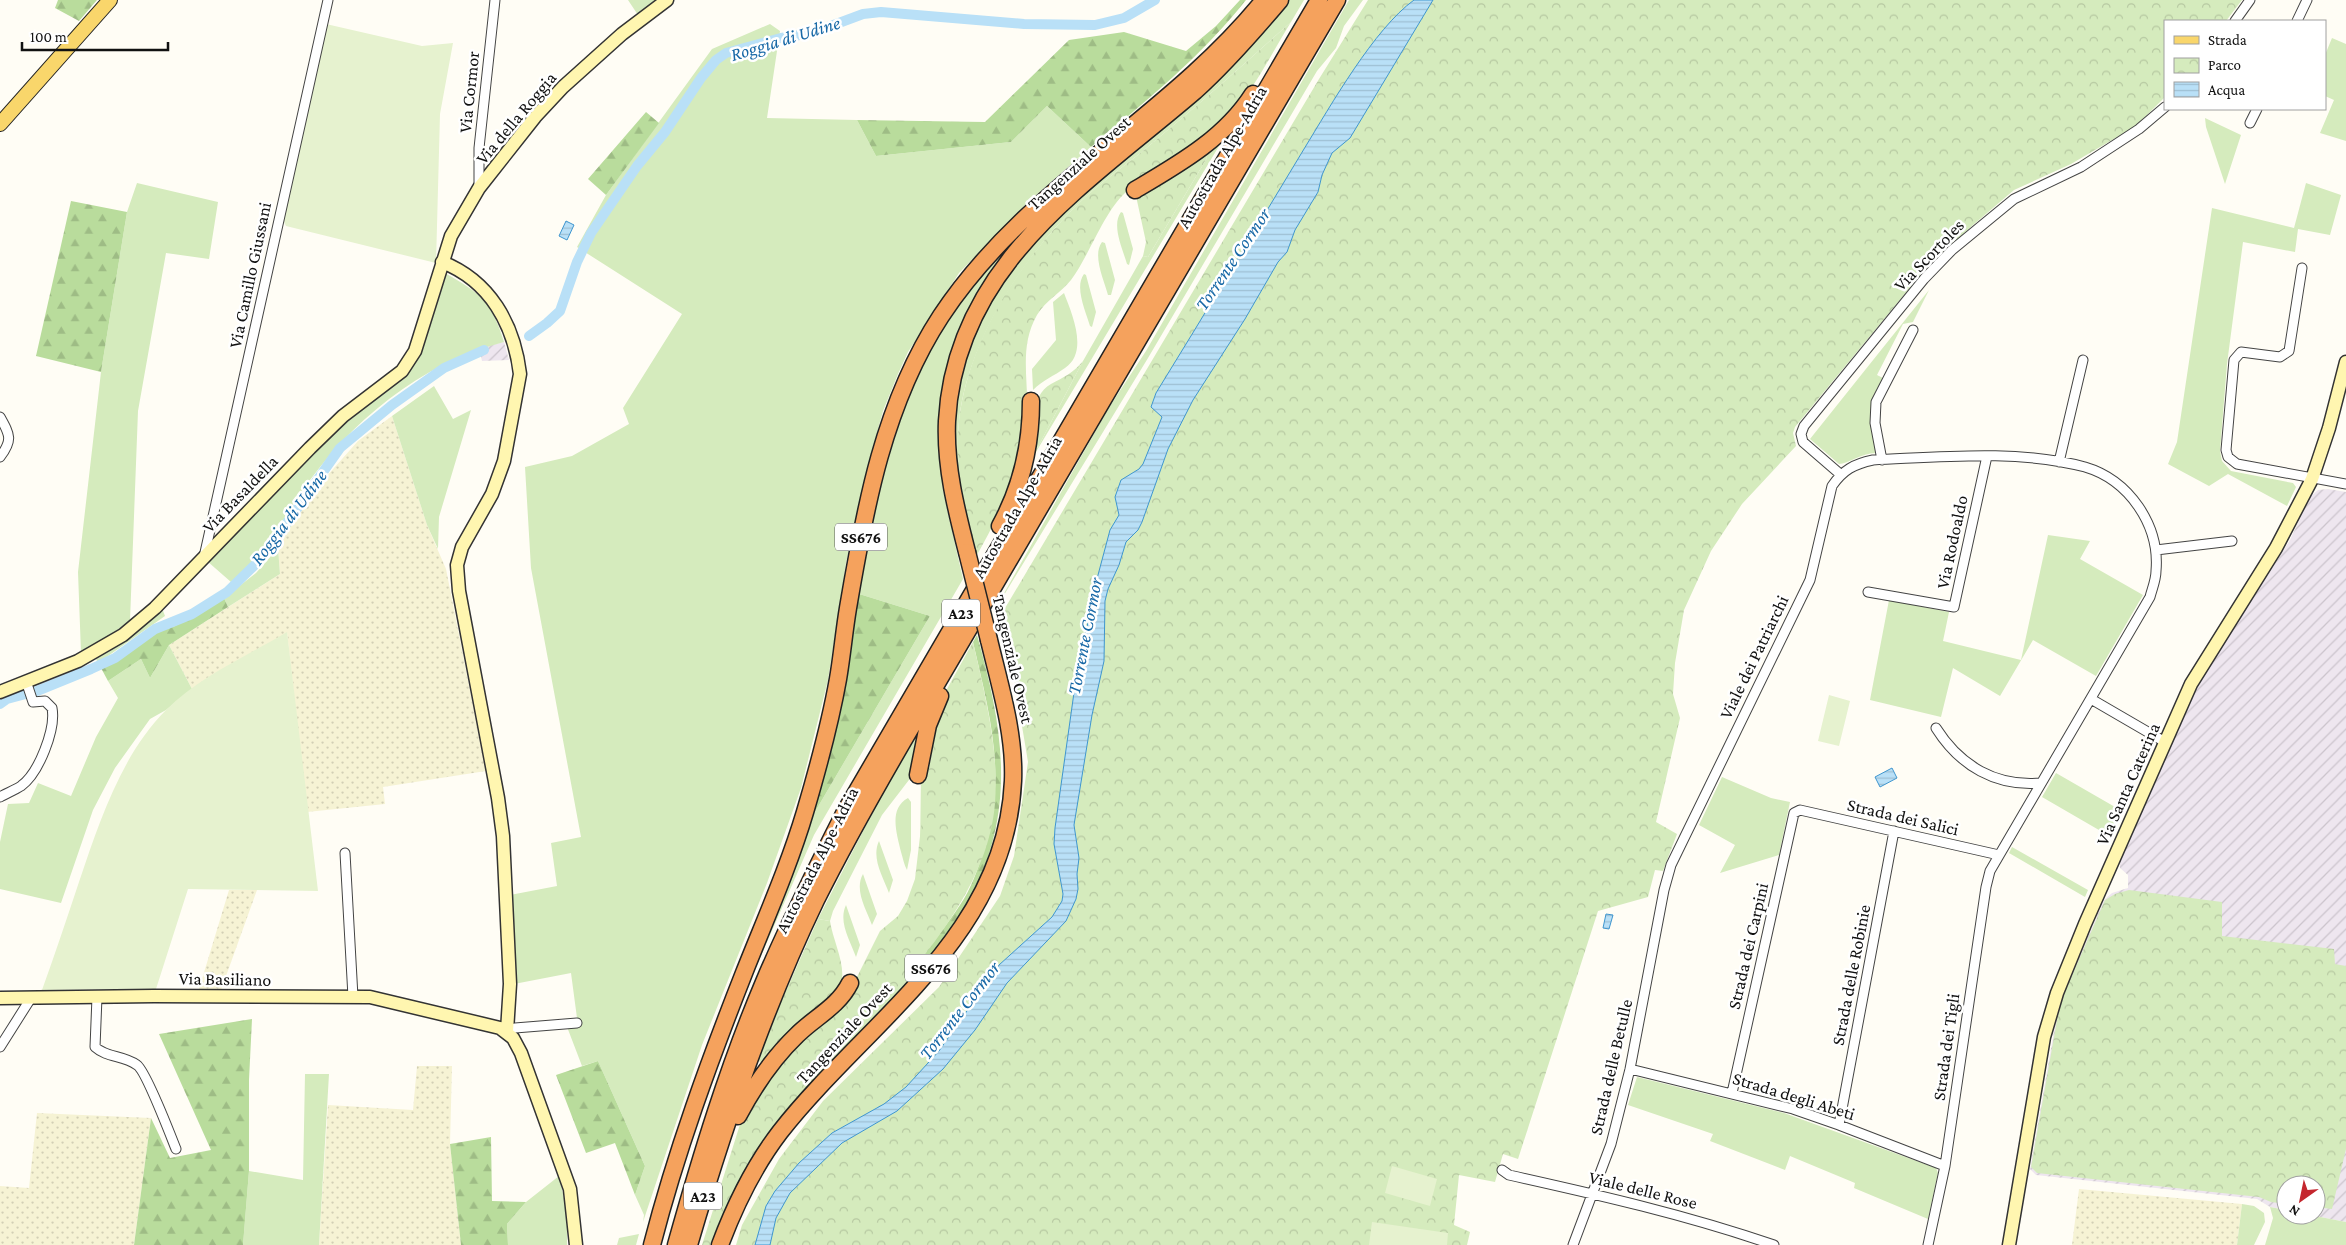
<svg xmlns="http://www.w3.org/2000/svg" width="2346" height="1245" viewBox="0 0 2346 1245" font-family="'Crimson Pro',serif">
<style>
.industrial{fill:url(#industrial-furrows)}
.farmland{fill:url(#farmland-dots)}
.grass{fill:#d5ebbd}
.forest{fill:url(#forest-firs)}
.park{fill:url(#park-crowns)}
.pitch{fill:#e6f2cf}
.water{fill:url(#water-rules);stroke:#3f96cf}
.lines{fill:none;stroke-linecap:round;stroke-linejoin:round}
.canal{stroke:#b9e0f7;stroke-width:10}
.street-casing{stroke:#444;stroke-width:11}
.secondary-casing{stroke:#333;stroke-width:15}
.primary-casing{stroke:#222;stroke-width:16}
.highway-casing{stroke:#222;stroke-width:19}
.street{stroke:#fff;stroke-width:9}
.secondary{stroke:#fff6b0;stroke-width:12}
.primary{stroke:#f9d66b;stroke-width:14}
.highway{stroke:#f5a25d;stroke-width:16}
.highway-bridge-casing{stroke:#222;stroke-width:19;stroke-linecap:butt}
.highway-bridge{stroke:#f5a25d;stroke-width:16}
.labels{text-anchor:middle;stroke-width:5;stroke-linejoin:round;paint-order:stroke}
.shield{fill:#fff;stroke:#585858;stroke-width:1}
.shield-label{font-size:16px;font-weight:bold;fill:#111}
.street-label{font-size:18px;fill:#111;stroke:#fff}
.water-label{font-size:19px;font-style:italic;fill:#1768a6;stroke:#fff}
</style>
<defs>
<pattern id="industrial-furrows" width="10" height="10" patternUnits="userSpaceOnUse" patternTransform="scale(1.25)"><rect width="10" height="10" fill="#eee6ef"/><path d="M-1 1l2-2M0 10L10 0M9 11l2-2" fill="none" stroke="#cbc4cc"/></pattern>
<pattern id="farmland-dots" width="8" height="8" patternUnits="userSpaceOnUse" patternTransform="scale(1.25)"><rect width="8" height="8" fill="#f6f3d4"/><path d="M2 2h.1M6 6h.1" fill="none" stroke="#d2cfb5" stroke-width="1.8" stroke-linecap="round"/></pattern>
<pattern id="forest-firs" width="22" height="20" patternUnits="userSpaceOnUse" patternTransform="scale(1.25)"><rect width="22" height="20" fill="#b9dc9c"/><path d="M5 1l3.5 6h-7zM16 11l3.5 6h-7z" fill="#9ebc85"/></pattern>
<pattern id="park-crowns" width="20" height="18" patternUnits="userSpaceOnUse" patternTransform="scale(1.25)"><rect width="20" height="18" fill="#d5ebbd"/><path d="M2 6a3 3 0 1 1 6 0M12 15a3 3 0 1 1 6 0" fill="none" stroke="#b6c8a1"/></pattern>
<pattern id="water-rules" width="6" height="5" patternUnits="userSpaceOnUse" patternTransform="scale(1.25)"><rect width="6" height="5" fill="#b9e0f7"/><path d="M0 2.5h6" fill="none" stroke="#9ebfd3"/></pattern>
</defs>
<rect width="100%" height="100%" fill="#fffdf5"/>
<path class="industrial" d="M504,342l5,18 -27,1 -3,-13z
M2328,489l18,3v730l-36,-7h6v-30h-30v25l-16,-3 -13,-8 -221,-24 -6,-6 29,-166 45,-103 8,-7 16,-5v-13l-8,-7v-10l78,-173 92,-145 20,-43 8,-7z"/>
<path class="farmland" d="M392,416l35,109 19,44 40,202 -103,16 2,17 -78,8 -20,-179 -95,56 -23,-44 111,-71 -2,-26 24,-44 56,-63z
M229,890h28l-36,100 -22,-1z
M417,1066h35l-2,78 11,101h-142l9,-140 85,5z
M37,1113l114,5 -17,127h-134v-59l29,2z
M2079,1189l163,15 -5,41h-165z"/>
<path class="grass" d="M628,0h29l-19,15z
M1287,0h17l-13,22c-44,39 -88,79 -134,117 -26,23 -56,42 -81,67 -55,54 -109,138 -117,215 -4,33 3,66 7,98l-4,2 -12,-91 17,-82 24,-51 34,-48z
M1349,0h14l-19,26 -8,22 -19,23 -169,287 -158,260 118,-209 38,-58z
M770,24l10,7 -13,87 90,2 19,36 135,-14 36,-36 44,41 -63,55 -69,71 -51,79 -10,22 -15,37 -17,62 -20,90 -18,117 -27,108 -34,95 -65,162 -59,177 1,-7 -9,-20 10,-29 -47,-105 -16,5 -18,-47 13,-1 -6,-45 -57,11 -4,-89 47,-9 -6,-43 30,-6 -50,-269 -6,-101 47,-11 57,-32 -6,-16 59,-94 -105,-67 29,-52 106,-146z
M2332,38l14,6v97l-26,-8 14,-33 -9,-4v-41z
M2205,118l36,17 -16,49 -19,-57z
M1223,138l-1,3 -195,326 4,-14 7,-6 45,-86 60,-105 5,1 59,-99 -4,-6z
M137,183l81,19 -9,57 -43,-6 -28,158 -8,210 -27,19 -22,13 -3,-81 23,-200 26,-160z
M2306,183l35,12 -11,40 -32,-6 -3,23 -52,-10 -16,122 -7,87 2,10 9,10 62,12 3,4 -9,19 -59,-32 -19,12 -41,-22 9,-22 35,-234 82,20z
M1061,194l-111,168 -10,42 -2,42 5,45 20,88 -149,256 -72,164 60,-165 128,-218 -74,-23 14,-74 34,-117 34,-68 52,-71z
M1121,212l2,1 10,36 -4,16 -2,-1c-4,-14 -16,-39 -6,-52z
M1102,242l3,1 10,37 -4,15h-3c-4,-15 -16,-40 -6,-53z
M445,273c36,21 46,27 59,69 -83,21 -155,80 -203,151 -22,32 -39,64 -70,89l-24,-21 127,-130 61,-49z
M1084,274l2,1 10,37 -4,15 -2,-1c-4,-14 -16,-39 -6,-52z
M1929,290l-16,32 -10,2 -26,51 6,3 -10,18 -1,8 4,49c-15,0 -28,11 -37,11l-29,-25z
M1064,293c8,21 25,59 1,75 -11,8 -22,12 -32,22l-1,-21 24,-29 -3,-38z
M434,386l19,33 18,-9 -32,107 -1,32 -11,-24 -35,-109z
M2048,535l42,6 -10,18 63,36 -47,81 -63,-36 -33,56 -47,-28 -12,49 -71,-17 19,-100 60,12 -6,29 78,19z
M278,548l2,26 -52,33 -4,-9 32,-25z
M162,608l3,8 -67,47 -2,-4 31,-21z
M169,645l23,44 -26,21 -16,9 -35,49 -22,42 -32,93 -61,-14v-47l8,-38 21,-1 9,-20 33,13 25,-59 22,-39 -10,-17 33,-22 9,19z
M947,689c-18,53 -22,108 -27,164l1,-79 20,-74z
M917,735l-5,41 -30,39 -49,96 -3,10 -12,-2 62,-121z
M2056,773l66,38 -11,26 -69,-40z
M1722,777l49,21 19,4 -11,53 -59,18 15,-28 -36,-20z
M908,798l3,4v48l-4,20c-3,-5 -4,-12 -6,-18 -4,-18 -13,-43 7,-54z
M879,841l14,39 -4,13c-6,-16 -18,-35 -10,-52z
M2012,847l76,43 -3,7 -76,-44z
M863,874l14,40 -5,11c-6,-16 -18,-35 -9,-51z
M846,905l14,40 -4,12c-6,-17 -18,-35 -10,-52z
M917,963l5,6 -186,222 -16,29 15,-34 38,-59z
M305,1074h24l-10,171h-76l6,-74 54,9z
M1637,1077l147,36 152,55 2,5 -10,46 -74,-31 1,-5 -65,-27 -5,14 -75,-29 3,-7 -85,-29z
M559,1176l8,35v34h-59l-1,-21 19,-22z
M2242,1204l12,2 10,7 1,9 -11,23h-17z
M2270,1207l16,3v5h24l36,7v23h-81l8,-27z
M639,1234l-3,11h-19l2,-7z"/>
<path class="forest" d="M58,0h39l-18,21 -24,-13z
M1240,0h6c-45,57 -100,101 -155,147l-44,-41 -36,36 -135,14 -19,-36 128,2 84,-82 55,-8 62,19 30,-25z
M646,112l13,11 -53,72 -18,-16z
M71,201l56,11 -26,160 -65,-16z
M856,593l74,23 -128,218z
M224,598l4,9 -59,38 -19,33 -9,-19 -33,22 -7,-13 15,-7 41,-29 18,-6z
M977,635c26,92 40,173 -6,262 -13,25 -32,48 -49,72l-5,-6c14,-19 30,-38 43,-58 11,-16 17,-34 23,-52 25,-76 7,-137 -10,-211z
M252,1019l-3,61v91l-6,74h-109l17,-127 19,40 41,-8 -52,-116z
M598,1061l47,105 -10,29 -20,-52 -29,10 -30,-78z
M491,1137l1,64 34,1 -19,22 1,21h-47l-11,-101z"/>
<path class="park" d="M1368,0h874l-16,21h-61v76l-29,29 -65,38 -57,26 -41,35 -46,42 -132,160 -2,6 3,13 -54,58 -31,47 -27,59 -9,53 -2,31 7,24 -24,104 21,12 -14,37 -8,-1 -7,27 -50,14 -80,248 -15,-5 -8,28 -36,-7 -5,50 16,7 -3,13h-731l6,-20 37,-66 44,-58 116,-114 61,-91 14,-40 14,-94 -18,-108 -12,-34 321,-541z
M1291,22c-20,32 -44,82 -73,106 -28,24 -65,40 -93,65 -21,19 -36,63 -54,87 -10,13 -25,20 -34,35 -20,35 -6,70 -11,108 -6,49 -27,94 -52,137 -8,-44 -20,-93 -15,-139 9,-80 60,-159 117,-215 25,-25 55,-44 81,-67 46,-38 90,-78 134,-117z
M1203,152l4,6 -59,99 -5,-1 3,-14 -10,-46z
M1083,361l-45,86 -7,6c2,-22 -2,-57 20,-69 13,-7 22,-11 32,-23z
M973,642c12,53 26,106 22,161 -9,121 -149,231 -221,323 -28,36 -47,76 -64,119h-8l40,-127 32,-51 75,-74 31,-62 18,-15 9,-15 8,-22 11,-94 13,-73 8,-23z
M2129,890l93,12v34l112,13 1,15 11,2v183l-14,60 -16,-2v-22h-30v19l-15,-2 -12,-5 -222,-24 -6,-6 29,-164 45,-103 10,-6z
M818,919l12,2c3,21 18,46 10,67l-76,75 -6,-2 23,-59z"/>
<path class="pitch" d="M326,24l96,22 31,-3 -13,71 -4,149 -150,-37 -4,-8z
M287,632l31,259 -130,-2 -32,100 -114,1c13,-36 25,-72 37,-108 20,-59 42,-127 87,-172 33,-33 81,-54 121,-78z
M1829,695l21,6 -11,45 -21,-5z
M1392,1166l45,13 -7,27 -45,-13z
M1372,1222l76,11 -1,12h-78z"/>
<path class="water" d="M1414,0h19l-83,138 -18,15 -10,22 -4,17 -23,38 -8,22 -9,10 -33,57 -52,81 -25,49 -26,73 -4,8 -12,12 -7,23 -11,24 -3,12 -1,60 -12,54 -18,110 5,33 -2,16 1,15 -2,10 -10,22 -59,62 -32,47 -32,39 -46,42 -55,32 -52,50 -14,25 -6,27h-15l11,-39 9,-15 24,-28 33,-30 52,-29 22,-17 33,-36 60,-86 53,-48 10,-16 1,-7 -9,-50 1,-16 23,-164 13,-54 3,-20 16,-60 9,-15 -4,-18 6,-17 18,-11 4,-5 19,-47 -11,-10 5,-14c50,-81 99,-163 148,-244 27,-44 70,-120 110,-149z
M566,221l8,4 -7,15 -8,-4z
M1892,768l5,10 -17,9 -5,-10z
M1606,914l7,1 -4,14 -6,-1z"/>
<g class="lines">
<path class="canal" d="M529,336l18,-13 13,-12 17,-49 14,-29 46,-67 28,-34 36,-54 15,-18 10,-7 55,-15 31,-5 51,-19 18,-2 143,12 71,1 29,-7 31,-18
M0,704l7,-5 30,-8 54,-22 24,-11 40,-29 37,-15 35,-22 35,-34 78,-110 52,-43 52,-37 40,-18"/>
<g class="street-casing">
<path id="street" d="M2235,21l15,-21
M2297,21l10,-21
M2250,123l7,-14
M479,188v-40l16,-148
M2302,268l-13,83 -9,6 -39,-5 -7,8 -8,90 2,7 9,7 109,20
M0,417c10,18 13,23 0,40
M1882,460l-7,-37 1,-21 37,-72
M2059,462l24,-102
M1840,474l-37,-32 -2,-8 3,-8 120,-147 28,-29 62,-51 67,-32 58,-38 26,-22
M2156,550l76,-9
M204,557l124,-557
M1868,592l86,15 33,-151
M2091,699l74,43
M1936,728c24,38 60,59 105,55
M0,797c7,-4 15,-7 21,-11 18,-13 35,-57 31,-78l-7,-7 -12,1 -7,-21
M345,853l8,144
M97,997l-2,50c12,11 28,8 42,18 9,6 33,69 39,84
M507,1031l8,-3 62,-5
M0,1047l31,-49
M1630,1069l163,40 46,16 106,41
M1732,1093l62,-280 6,-3 199,45
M1839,1125l55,-294
M1502,1170l7,5c90,20 178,40 265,70
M1573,1245l38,-101 19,-75 34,-179 7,-25 139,-285 22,-94c11,-16 22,-22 41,-26 69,-3 143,-11 212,7 44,13 75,58 71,104 0,9 -4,18 -6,26l-160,274 -4,16 -41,279 -17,79"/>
</g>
<g class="secondary-casing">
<path id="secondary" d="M442,262c48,19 72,62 78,112l-16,87 -12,33 -30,53 -5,18 2,26 39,207 5,38 7,148 -3,47
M0,692l78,-31 45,-26 32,-27 155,-160 33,-32 59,-45 13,-20 36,-115 28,-48 56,-71 28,-30 59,-53 45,-34
M0,998l154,-2 216,1 130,31 13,10 8,15 49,136 6,56
M2009,1245l35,-208 13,-44 28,-69 106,-240 85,-136 36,-69 17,-51 17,-66"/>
</g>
<g class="primary-casing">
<path id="primary" d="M0,124l110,-124"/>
</g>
<g class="highway-casing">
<path id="highway" d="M1135,190c44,-26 90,-52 118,-96
M1000,526c21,-38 31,-82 31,-125
M967,552c-11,-43 -22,-86 -20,-131 8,-157 141,-238 248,-330 31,-28 58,-59 85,-91
M918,775l10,-50 12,-29
M738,1116c16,-30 35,-58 59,-81 18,-18 41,-28 53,-52
M652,1245c24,-93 57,-183 92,-272 21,-53 45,-107 61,-161 13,-44 25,-88 33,-133 4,-23 6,-47 10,-71 17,-101 36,-205 93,-292 85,-129 228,-198 323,-316
M676,1245c25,-89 52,-178 88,-263 25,-59 53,-115 82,-172l473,-810
M689,1245c34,-117 74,-235 127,-345 30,-60 63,-118 97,-176l424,-724
M720,1245c15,-40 34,-79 60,-113 87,-111 226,-195 233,-351 2,-47 -13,-95 -24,-141"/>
</g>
<use href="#street" class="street"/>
<use href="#secondary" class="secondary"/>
<use href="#primary" class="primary"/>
<use href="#highway" class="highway"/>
<g class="highway-bridge-casing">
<path id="highway-bridge" d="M967,552l22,88"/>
</g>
<use href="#highway-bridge" class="highway-bridge"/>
</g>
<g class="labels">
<g class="shield">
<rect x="835" y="523.5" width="52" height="27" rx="4"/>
<rect x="942" y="599.5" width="38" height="27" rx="4"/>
<rect x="905" y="954.5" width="52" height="27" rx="4"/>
<rect x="684" y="1182.5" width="38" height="27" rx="4"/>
</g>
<g class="shield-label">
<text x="861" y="543">SS676</text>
<text x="961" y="619">A23</text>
<text x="931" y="974">SS676</text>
<text x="703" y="1202">A23</text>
</g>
<g class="street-label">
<text transform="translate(469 92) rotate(-84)" y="6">Via Cormor</text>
<text transform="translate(516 118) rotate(-50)" y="6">Via della Roggia</text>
<text transform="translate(1222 157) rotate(-60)" y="6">Autostrada Alpe-Adria</text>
<text transform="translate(1079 163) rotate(-42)" y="6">Tangenziale Ovest</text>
<text transform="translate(1929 255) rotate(-46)" y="6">Via Scortoles</text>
<text transform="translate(250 275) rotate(-78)" y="6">Via Camillo Giussani</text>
<text transform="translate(240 494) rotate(-46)" y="6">Via Basaldella</text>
<text transform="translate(1017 507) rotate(-60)" y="6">Autostrada Alpe-Adria</text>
<text transform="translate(1952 542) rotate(-78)" y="6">Via Rodoaldo</text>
<text transform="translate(1754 657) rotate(-64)" y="6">Viale dei Patriarchi</text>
<text transform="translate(1013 659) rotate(77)" y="6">Tangenziale Ovest</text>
<text transform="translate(2128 784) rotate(-66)" y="6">Via Santa Caterina</text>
<text transform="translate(1903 817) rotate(13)" y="6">Strada dei Salici</text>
<text transform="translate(817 860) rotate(-63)" y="6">Autostrada Alpe-Adria</text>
<text transform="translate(1748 946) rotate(-77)" y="6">Strada dei Carpini</text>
<text transform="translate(1851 975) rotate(-79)" y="6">Strada delle Robinie</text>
<text transform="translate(225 979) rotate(1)" y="6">Via Basiliano</text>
<text transform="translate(844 1033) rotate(-47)" y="6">Tangenziale Ovest</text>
<text transform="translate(1946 1047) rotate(-82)" y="6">Strada dei Tigli</text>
<text transform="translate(1611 1067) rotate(-77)" y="6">Strada delle Betulle</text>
<text transform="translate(1794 1096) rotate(17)" y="6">Strada degli Abeti</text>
<text transform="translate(1643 1190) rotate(14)" y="6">Viale delle Rose</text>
</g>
<g class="water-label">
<text transform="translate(785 38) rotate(-17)" y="7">Roggia di Udine</text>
<text transform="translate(1232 259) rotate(-56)" y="7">Torrente Cormor</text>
<text transform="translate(288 517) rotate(-53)" y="7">Roggia di Udine</text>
<text transform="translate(1084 636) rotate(-79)" y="7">Torrente Cormor</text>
<text transform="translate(959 1010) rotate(-52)" y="7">Torrente Cormor</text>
</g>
</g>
<rect x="2164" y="20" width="162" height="90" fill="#ffffff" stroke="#a0a0a0"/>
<rect x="2174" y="36" width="25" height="8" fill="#f9d66b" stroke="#a0a0a0"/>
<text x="2208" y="45" font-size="15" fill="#111111">Strada</text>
<rect x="2174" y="58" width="25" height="15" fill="url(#park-crowns)" stroke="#a0a0a0"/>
<text x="2208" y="70" font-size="15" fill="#111111">Parco</text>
<rect x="2174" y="82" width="25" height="15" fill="url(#water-rules)" stroke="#a0a0a0"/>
<text x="2208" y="95" font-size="15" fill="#111111">Acqua</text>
<g transform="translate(2301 1200) rotate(213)"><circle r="24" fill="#ffffff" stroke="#a0a0a0"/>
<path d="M0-4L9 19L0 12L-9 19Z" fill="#c4262e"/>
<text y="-8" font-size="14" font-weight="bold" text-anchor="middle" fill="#111111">N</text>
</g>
<path d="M22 42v8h146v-8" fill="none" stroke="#111111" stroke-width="2.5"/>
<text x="30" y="42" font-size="15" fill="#111111" stroke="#ffffff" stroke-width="4" paint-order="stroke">100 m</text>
</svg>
